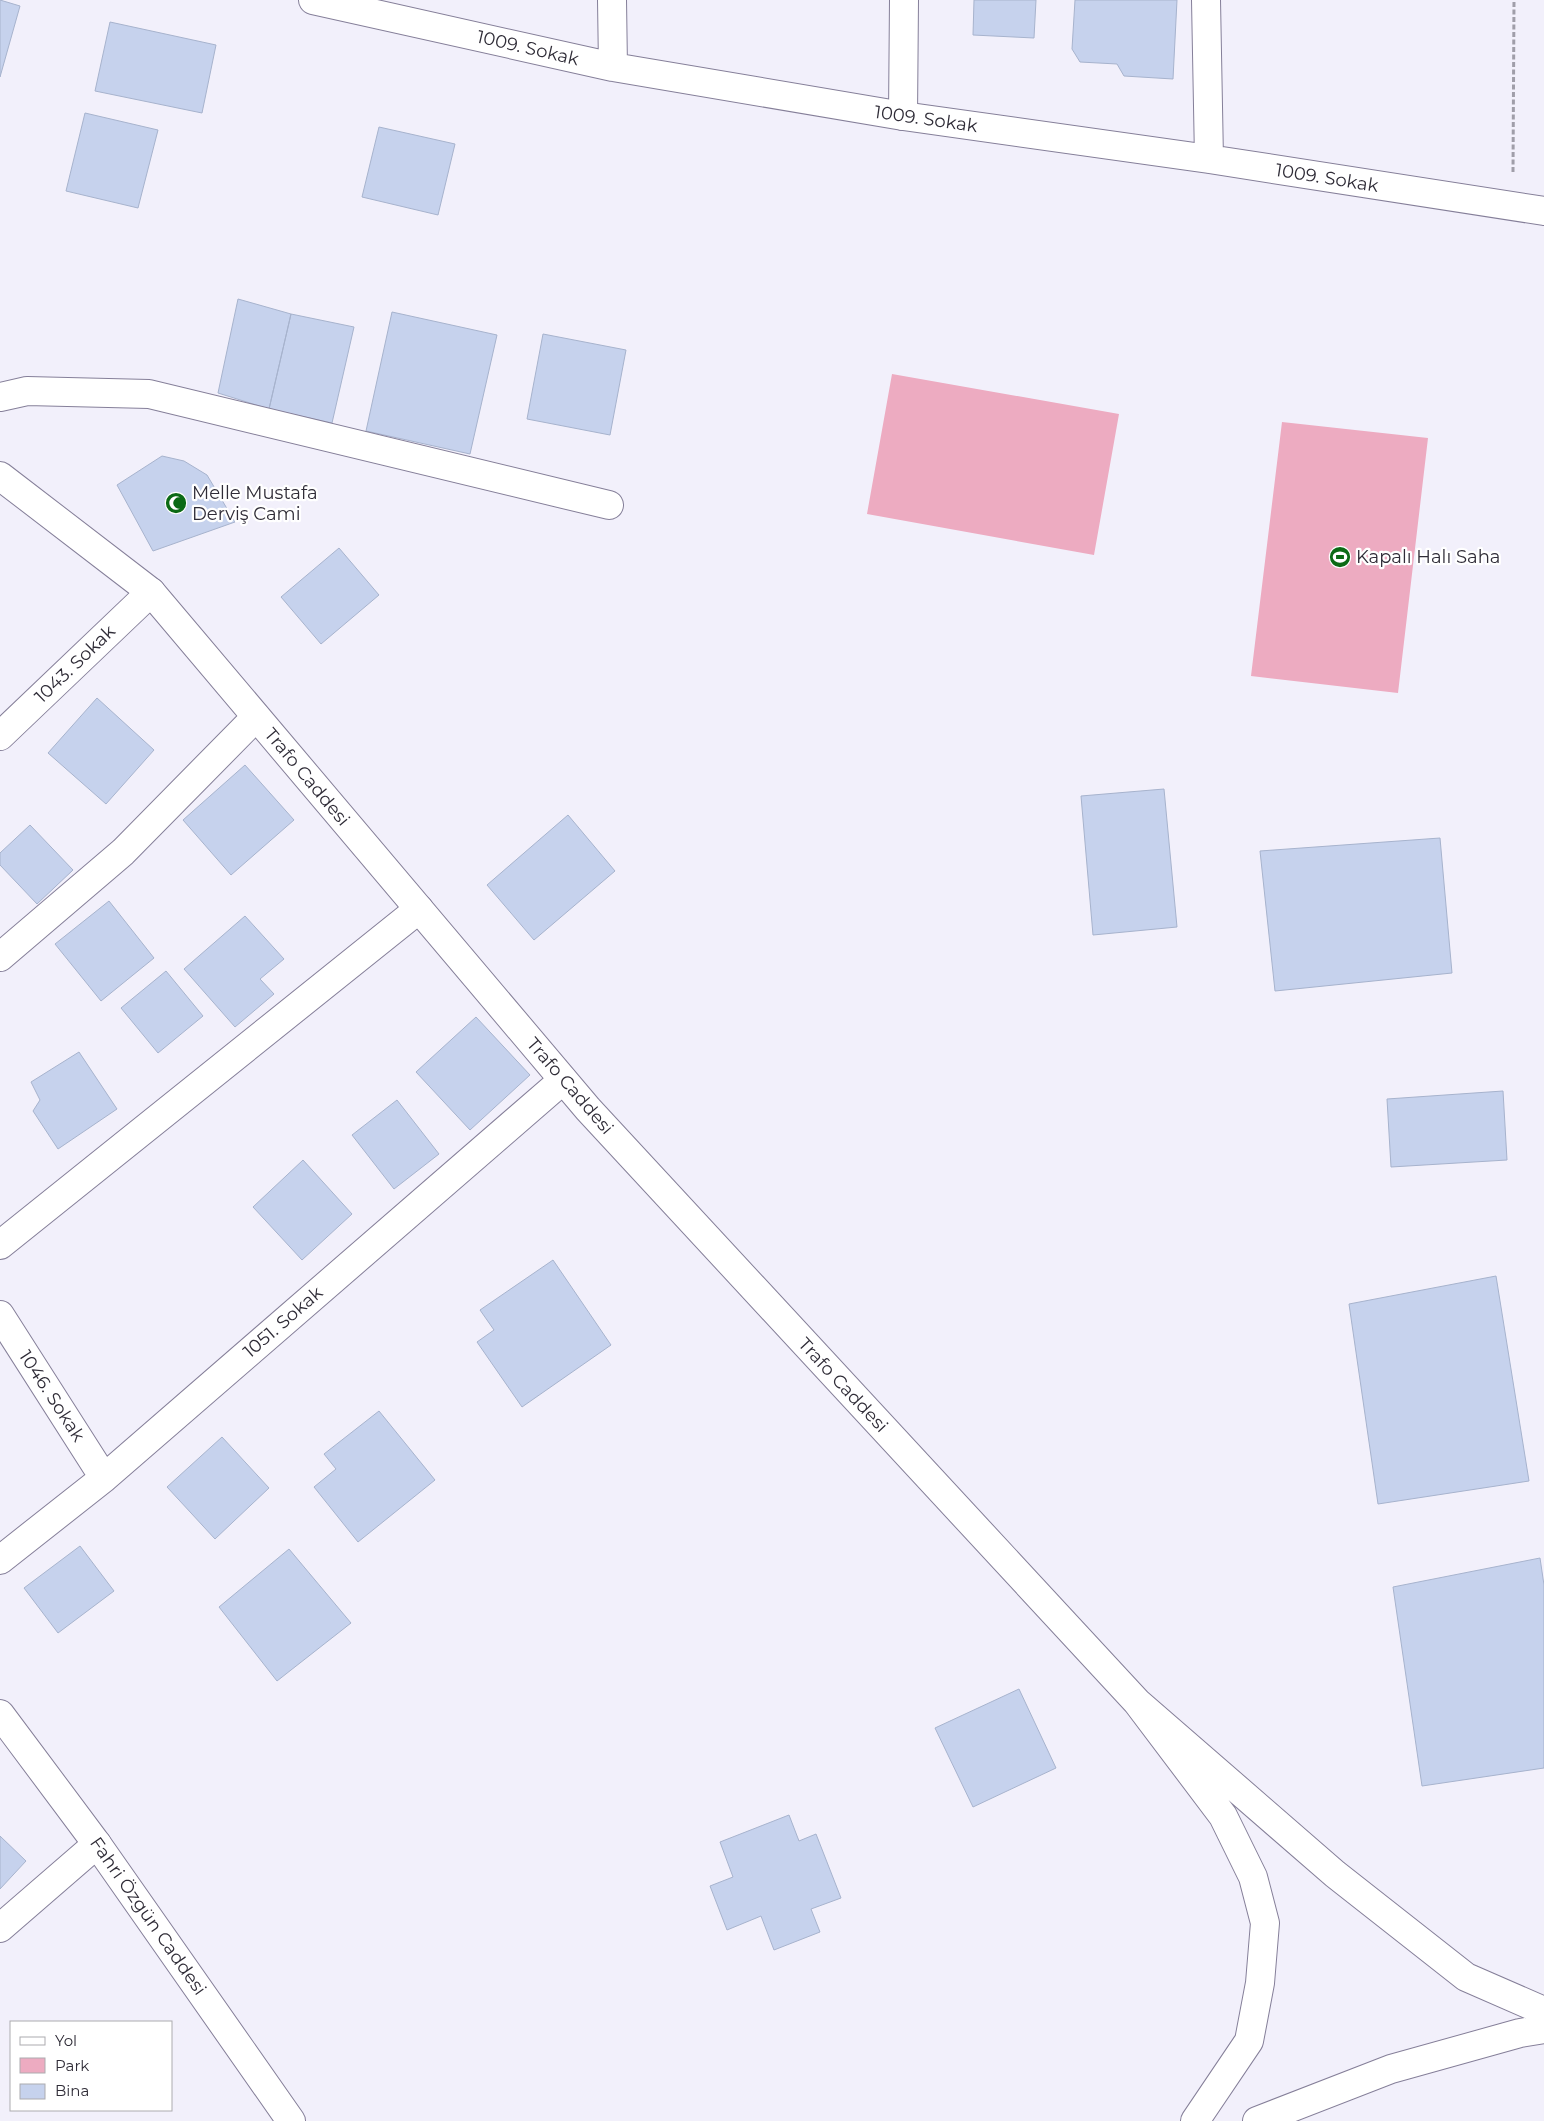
<svg xmlns="http://www.w3.org/2000/svg" width="1544" height="2121" viewBox="0 0 1544 2121" font-family="Montserrat,sans-serif">
<style>
.green{fill:#edabc1}
.building{fill:#c6d2ed;stroke:#a7b3cd}
.lines{fill:none;stroke-linecap:round;stroke-linejoin:round}
.street-casing{stroke:#857f99;stroke-width:30}
.secondary-casing{stroke:#857f99;stroke-width:30}
.path{stroke:#a09ea9;stroke-width:3;stroke-dasharray:5 2.5;stroke-linecap:butt}
.street{stroke:#fff;stroke-width:28}
.secondary{stroke:#fff;stroke-width:28}
.labels{text-anchor:middle;stroke-width:4.5;stroke-linejoin:round;paint-order:stroke}
.street-label{font-size:18px;fill:#2f2c37;stroke:#fff}
.poi-label{font-size:18px;fill:#2f2c37;stroke:#fff;text-anchor:start}
</style>
<rect width="100%" height="100%" fill="#f2f0fb"/>
<path class="green" d="M892,374l227,40 -25,141 -227,-41z
M1282,422l146,16 -30,255 -147,-17z"/>
<path class="building" d="M0,0l20,6 -20,71z
M974,0h62l-2,38 -61,-3z
M1075,0h102l-4,79 -49,-3 -7,-12 -37,-2 -8,-13z
M110,22l106,23 -14,68 -107,-22z
M85,113l73,17 -20,78 -72,-17z
M379,127l76,17 -17,71 -76,-18z
M238,299l53,15 -22,95 -51,-16z
M392,312l105,23 -27,119 -104,-23z
M291,314l63,13 -22,96 -63,-14z
M543,334l83,16 -16,85 -83,-16z
M162,456l22,5 23,14 28,47 -82,29 -36,-66z
M339,548l40,47 -58,49 -40,-47z
M97,698l57,52 -48,54 -58,-51z
M245,765l49,55 -63,55 -48,-55z
M1164,789l13,138 -84,8 -12,-139z
M568,815l47,56 -81,69 -47,-55z
M30,825l43,45 -36,34 -37,-39v-12z
M1440,838l12,135 -177,18 -15,-140z
M109,901l45,57 -53,43 -46,-57z
M245,916l39,43 -24,20 14,15 -39,33 -51,-58z
M166,971l37,45 -45,37 -37,-45z
M476,1017l54,58 -60,55 -54,-58z
M79,1052l38,57 -59,40 -25,-38 7,-11 -9,-18z
M1503,1091l4,69 -116,7 -4,-68z
M397,1100l42,54 -45,35 -42,-54z
M303,1160l49,54 -50,46 -49,-53z
M553,1260l58,85 -89,62 -45,-65 17,-12 -14,-20z
M1496,1276l33,205 -151,23 -29,-200z
M379,1411l56,69 -77,62 -44,-55 22,-18 -12,-15z
M222,1437l47,51 -54,51 -48,-52z
M80,1546l34,45 -56,42 -34,-45z
M289,1549l62,74 -74,58 -58,-74z
M1540,1558l4,27v183l-122,18 -29,-199z
M1019,1689l37,79 -83,39 -38,-79z
M789,1815l10,26 17,-7 25,64 -30,11 9,23 -46,18 -13,-34 -34,14 -17,-44 23,-9 -13,-35z
M0,1836l26,25 -26,28z"/>
<g class="lines">
<g class="street-casing">
<path id="street" d="M313,0l300,67 290,49 306,43 335,52
M612,0l1,67
M1206,0l3,159
M0,397l27,-6 122,3 460,111
M0,736l151,-144
M0,957l123,-105 133,-135
M0,1245l419,-336
M0,1315l104,163
M0,1560l104,-82 459,-398
M0,1928l97,-84"/>
</g>
<g class="secondary-casing">
<path id="secondary" d="M903,116l1,-116
M0,476l151,116 437,517 549,593
M0,1714l97,130 194,277
M1195,2121l54,-80 11,-58 5,-60 -12,-46 -30,-61 -86,-114 198,172 131,103 78,34
M1257,2121l134,-52 129,-36 24,-4"/>
</g>
<path class="path" d="M1513,172l1,-172"/>
<use href="#street" class="street"/>
<use href="#secondary" class="secondary"/>
</g>
<defs>
<g id="mosque-disc" transform="scale(1.125)"><circle r="9.5" fill="#0b6a15" stroke="#fff"/><path d="M3.5-4.9A6 6 0 1 0 3.5 4.9A5 5 0 1 1 3.5-4.9Z" fill="#fff"/></g>
<g id="stadium-disc" transform="scale(1.125)"><circle r="9.5" fill="#0b6a15" stroke="#fff"/><path d="M0-5a6.5 5 0 1 0 0 10a6.5 5 0 1 0 0-10ZM-3.5-1.8h7v3.6h-7Z" fill="#fff"/></g>
</defs>
<g fill-rule="evenodd">
<use href="#mosque-disc" x="176" y="503"/>
<use href="#stadium-disc" x="1340" y="557"/>
</g>
<g class="labels">
<g class="street-label">
<text transform="translate(528 48) rotate(13)" y="6">1009. Sokak</text>
<text transform="translate(926 119) rotate(8)" y="6">1009. Sokak</text>
<text transform="translate(1327 178) rotate(9)" y="6">1009. Sokak</text>
<text transform="translate(75 664) rotate(-44)" y="6">1043. Sokak</text>
<text transform="translate(307 777) rotate(50)" y="6">Trafo Caddesi</text>
<text transform="translate(570 1086) rotate(49)" y="6">Trafo Caddesi</text>
<text transform="translate(283 1322) rotate(-41)" y="6">1051. Sokak</text>
<text transform="translate(843 1385) rotate(47)" y="6">Trafo Caddesi</text>
<text transform="translate(52 1396) rotate(57)" y="6">1046. Sokak</text>
<text transform="translate(148 1916) rotate(55)" y="6">Fahri Özgün Caddesi</text>
</g>
<g class="poi-label">
<text x="192" y="499">Melle Mustafa<tspan x="192" dy="21">Derviş Cami</tspan></text>
<text x="1356" y="563">Kapalı Halı Saha</text>
</g>
</g>
<rect x="10" y="2021" width="162" height="90" fill="#ffffff" stroke="#acabaf"/>
<rect x="20" y="2037" width="25" height="8" fill="#ffffff" stroke="#acabaf"/>
<text x="55" y="2046" font-size="15" fill="#2f2c37">Yol</text>
<rect x="20" y="2058" width="25" height="15" fill="#edabc1" stroke="#acabaf"/>
<text x="55" y="2071" font-size="15" fill="#2f2c37">Park</text>
<rect x="20" y="2084" width="25" height="15" fill="#c6d2ed" stroke="#acabaf"/>
<text x="55" y="2096" font-size="15" fill="#2f2c37">Bina</text>
</svg>
